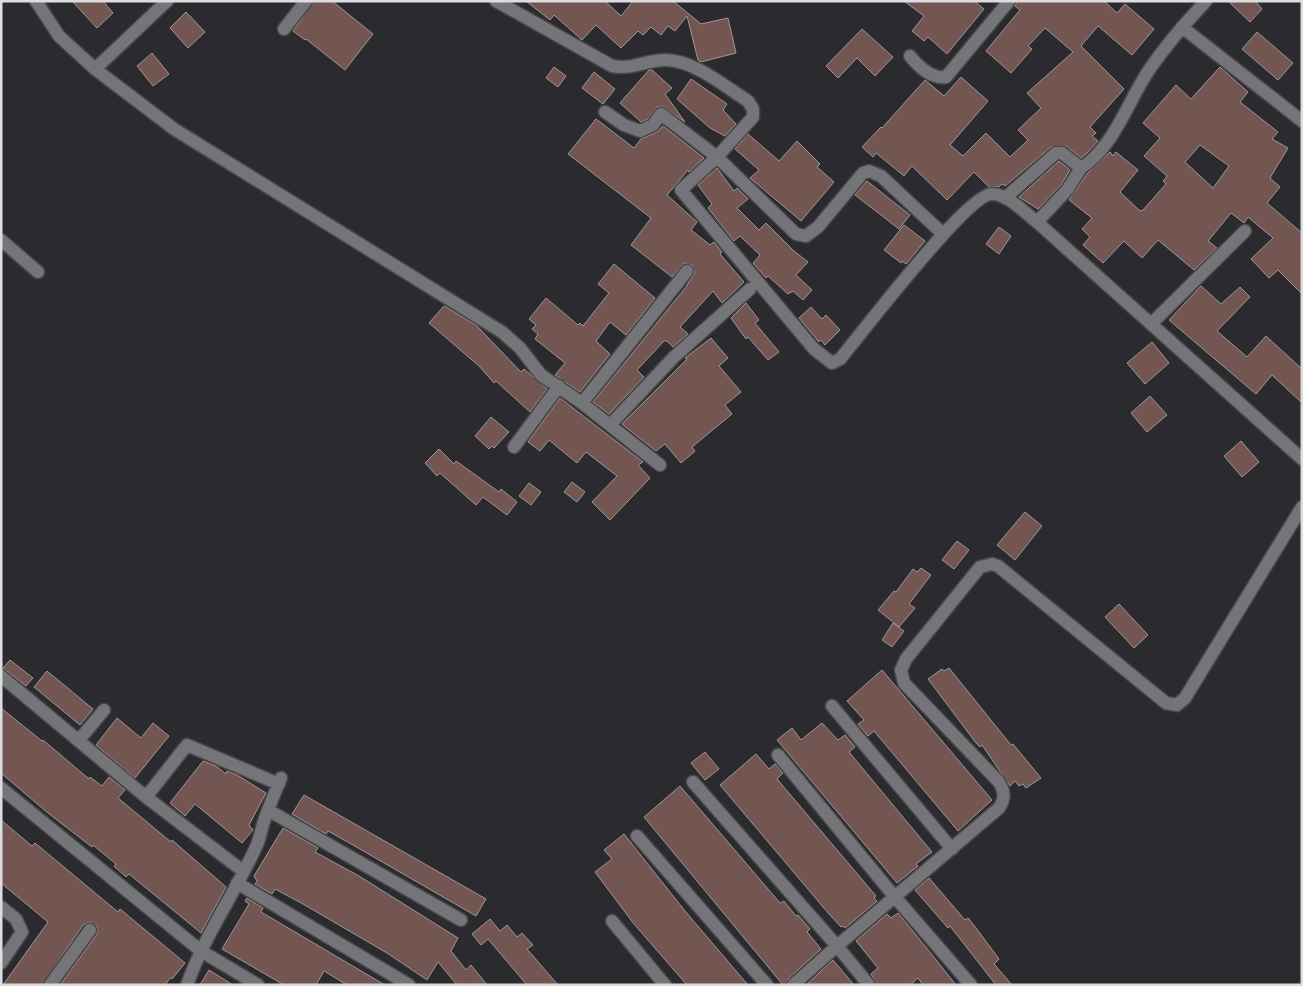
<svg xmlns="http://www.w3.org/2000/svg" width="1303" height="986" viewBox="0 0 1303 986" font-family="'DM Sans',sans-serif">
<style>
.building{fill:#735551;stroke:#9d9796;fill-rule:evenodd}
.lines{fill:none;stroke-linecap:round;stroke-linejoin:round}
.street-casing{stroke:#48484b;stroke-width:15}
.street{stroke:#757579;stroke-width:12}
</style>
<rect width="100%" height="100%" fill="#2b2a2e"/>
<path class="building" d="M72,1h31l10,12 -16,15z
M314,1h18l41,33 -28,36 -39,-31 -1,1 -12,-9z
M526,1h79l16,15 12,-15h40l28,23 27,-6 8,35 -35,9 -3,-2 -11,-44 -12,15 -7,-5 -7,9 -10,-8 -8,8 -5,-4 -17,17 -25,-23 -14,15 -28,-25 -4,5z
M904,1h70l10,8 -37,45 -19,-17 -4,4 -12,-10 12,-15z
M1017,1h87l13,12 8,-9 29,25 -22,26 -34,-29 -17,20 43,43 -34,38 6,6 -4,3 6,5 -11,12 -6,5 -15,-12 -15,1 -46,39 -3,-2 -3,3h-10l-15,-15 -27,28 -35,-34 -8,10 -28,-23 -3,4 -11,-10 19,-20 1,1 43,-48 19,16 17,-19 27,24 -38,44 13,11 23,-23 24,24 18,-17 -10,-10 23,-22 -14,-15 46,-41 -28,-24 -17,18 4,3 -21,24 -25,-22 34,-41 -5,-4z
M1228,1h27l7,8 -12,13z
M186,12l19,20 -17,16 -18,-20z
M862,29l31,28 -18,19 -18,-18 -19,20 -12,-12z
M1257,32l36,31 -15,17 -36,-31z
M152,53l17,21 -16,12 -16,-20z
M554,67l12,9 -8,11 -12,-9z
M1220,67l28,25 -8,10 38,30 -6,7 16,9 -18,30 10,9 -13,16 35,30v61l-24,-24 -9,8 -18,-19 22,-21 -25,-21 -4,6 -13,-10 -23,28 9,7 -23,22 -36,-30 -16,18 -18,-17 -21,22 -20,-18 7,-8 -8,-8 10,-11 -23,-18 18,-26 23,-22 3,4 3,-4 22,18 -18,22 20,19 3,-1 23,-26 -3,-3 4,-5 -23,-20 16,-18 -17,-15 33,-38 15,14zM1200,145l29,21 -16,22 -28,-26z
M649,70h3l20,18 -7,6 20,28 -23,-16 -5,1 -9,12 -7,3 -21,-19z
M594,72l21,17 -12,15 -21,-16z
M691,79l36,25 -4,6 13,14 -11,12 -15,-8 -33,-29z
M596,119l38,29 7,-9 16,-7 6,-6 41,32 -15,14 -1,-2 -21,25 30,27 -6,8 19,15 4,-3 8,10 -2,2 24,28 -22,21 -9,-12 -33,36 8,7 -15,13 -6,-6h-3l-27,29 7,7 -35,37 -16,-12 93,-115 9,-15 -3,-7 -8,-2 -12,14 -41,-32 20,-27 -83,-64z
M748,134l31,27 18,-20 23,23 -3,3 17,15 -33,39 -51,-43 9,-8 -24,-21z
M1059,161l11,9 -9,15 -23,24 -19,-12z
M717,168l17,23 3,-3 11,11 -11,9 22,22 7,-7 28,28 14,11 -12,13 16,15 -9,10 -10,-9 -5,3 -20,-18 -2,2 -13,-15 7,-8 -20,-19 -6,5 -26,-33 4,-4 -14,-19z
M867,181l43,34 -11,14 -44,-34z
M904,225l21,16 -19,23 -4,-3 -1,2 -17,-13z
M999,227l12,9 -12,18 -13,-10z
M614,264l41,34 -29,37 -16,-13 -14,19 14,13 -30,38 -25,-17 10,-12 -30,-24 3,-5 -6,-5 4,-4 -7,-6 17,-21 32,27 2,-2 3,3 26,-33 -11,-9z
M1201,286l20,18 19,-17 10,10 -33,34 30,26 19,-21 36,33v34l-30,-28 -16,19 -87,-74z
M746,303l13,17 -4,3 24,29 -11,8 -20,-23 -2,2 -15,-21z
M444,306l32,19 45,47 3,-3 23,20 -17,23 -34,-31 -2,2 -15,-17 -50,-43z
M811,307l11,12 4,-4 14,15 -15,15 -4,-5 -2,2 -20,-24z
M711,338l17,20 -9,8 22,26 -16,13 7,9 -40,33 3,4 -14,12 -16,-19 -9,7 -34,-27 65,-65 -2,-1z
M1152,342l17,21 -24,21 -18,-21z
M1150,396l17,19 -20,17 -16,-19z
M560,398l83,64 -5,3 12,13 -40,42 -18,-18 25,-26 -31,-24 -9,11 -28,-23 -9,11 -12,-9z
M491,417l18,15 -15,16 -2,-2 -3,3 -14,-13z
M1241,441l18,21 -17,15 -18,-21z
M439,449l15,15 2,-3 43,31 2,-3 16,13 -10,13 -24,-18 -7,8 -36,-32 -3,3 -12,-13z
M572,482l13,10 -8,10 -13,-10z
M529,483l12,9 -10,13 -12,-9z
M1025,512l17,14 -27,34 -18,-15z
M957,541l12,9 -15,19 -12,-9z
M921,568l10,7 -22,29 6,4 -16,19 -21,-17 16,-19 2,1 17,-23 4,3z
M1119,604l29,31 -14,13 -29,-31z
M893,623l11,8 -12,16 -10,-7z
M10,660l23,18 -7,8 -23,-18z
M949,668l62,77 2,-1 28,34 -15,10 -3,-4 -4,2 -4,-5 -5,5 -28,-41 -2,2 -4,-4 -48,-64 14,-10 2,2z
M882,670l110,130 -34,31 -84,-100 -6,5 -10,-12 6,-4 -17,-19z
M47,671l46,38 -13,16 -46,-38z
M1,708l41,33 1,-1 46,39 1,-2 12,9 7,-9 16,13 -7,8 53,44 1,-2 54,47 -25,46 -72,-59 -3,3 -12,-11 2,-2 -23,-19 -1,2 -44,-34 -47,-40z
M117,718l24,20 12,-15 16,13 -34,42 -39,-33z
M822,723l16,17 7,-5 10,12 -6,5 83,100 -16,12 2,2 -21,17 -120,-143 15,-12 9,12z
M705,752l14,17 -14,11 -14,-17z
M756,754l13,15 6,-5 8,9 -6,6 99,117 -2,2 3,3 -32,27 -2,-2 -2,1 -12,-13 -109,-129z
M203,761l13,5 10,8 1,-3 10,4 29,18 -17,32 4,5 -11,13 -47,-39 -10,12 -15,-13z
M680,786l100,117 4,-2 12,15 2,-1 12,14 -3,3 14,17 -33,30 -3,6h-2l-139,-168z
M304,795l182,104 -10,17 -123,-71 -25,-14 -2,3 -34,-20z
M1,820l31,26 3,-3 83,69 2,-3 65,54 -13,16 -1,-2 -6,8h-105l37,-51v-8l-7,-4 -7,3 -41,60h-39l45,-63 -47,-39z
M283,828l35,20 -3,4 44,24 99,62 -7,13 15,19 5,-5 16,20h-30l-19,-23 -11,18 -40,-27 -84,-49 -28,-15 -3,5 -17,-10 2,-3 -3,-5z
M624,834l61,77 63,74h-61l-53,-61 -39,-52 17,-13 -8,-9z
M929,878l36,42 3,-2 8,10 23,31 -5,5 18,21h-16l-46,-59 -2,2 -33,-38z
M247,898l16,10 -2,4 124,73h-38l-23,-14 -8,14h-32l-62,-36 27,-45 -4,-3z
M898,913l31,38 27,34h-33l-5,-7 -8,7h-33l-6,-11 7,-6 -22,-27 31,-27 4,4z
M490,919l10,12 7,-6 10,12 5,-4 11,12 -6,4 31,36h-31l-39,-46 -7,6 -9,-11z
M833,960l21,25h-48z
M209,970l24,15h-33z"/>
<g class="lines">
<g class="street-casing">
<path id="street" d="M36,1l23,35 36,33 79,60 328,203 18,16 21,27 41,28 78,62
M496,1l116,65c22,4 33,-6 53,-6 29,0 59,26 83,41l5,8v8l-36,40 79,77 10,2 12,-9 45,-54 6,-2 12,5 62,58
M1182,27l120,94
M284,29l22,-28
M910,56c9,11 21,23 36,21l63,-76
M95,69l72,-68
M605,112l19,13 16,6 13,-6 8,-11 56,43 -36,33 133,159 18,14 8,-4c22,-26 127,-165 152,-165 16,0 33,19 45,28l265,237
M1005,198l51,-45h6l19,15c33,-21 47,-67 68,-98 17,-25 36,-47 57,-69
M1037,222l30,-32 14,-22
M1,240l37,32
M1151,324l94,-93
M582,403l105,-132
M610,425l64,-68 76,-68
M514,447l45,-61
M1,676l145,121 97,74
M832,706l120,143
M79,740l25,-30
M778,755l116,141 77,89
M693,782l144,164 162,-138c6,-9 6,-16 0,-26l-95,-99 -3,-13 5,-11 74,-92 12,-3 6,2 168,137 11,2 8,-7 117,-191
M1,788l200,163 57,34
M146,797l41,-52 92,39
M268,810l193,110
M637,836l130,149
M237,883l172,102
M1,907l15,12 6,13 -21,31
M612,921l53,64
M50,985l40,-55
M187,985c18,-51 47,-90 69,-138 4,-8 5,-17 8,-26 5,-14 11,-29 17,-43
M793,985l44,-39 32,39"/>
</g>
<use href="#street" class="street"/>
</g>
<rect width="1303" height="986" fill="none" stroke="#dddde0" stroke-width="5"/>
</svg>
